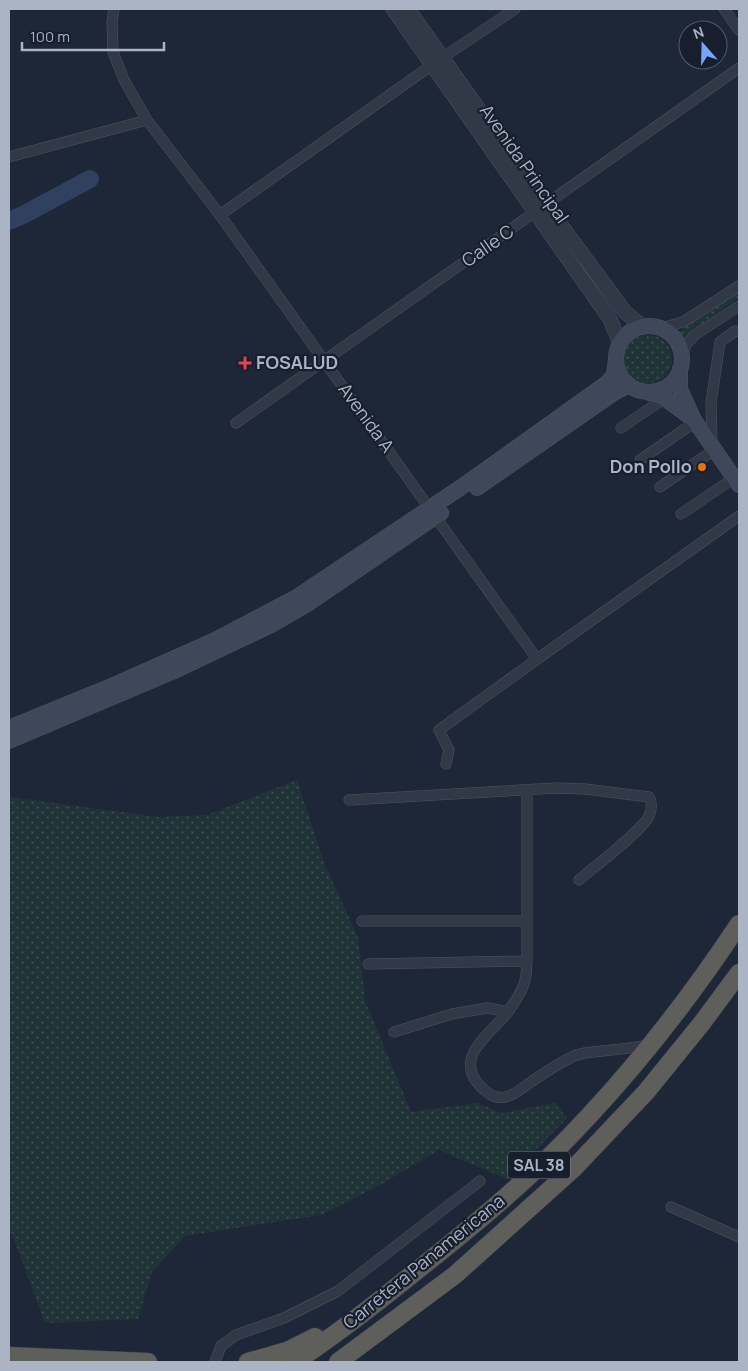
<svg xmlns="http://www.w3.org/2000/svg" width="748" height="1371" viewBox="0 0 748 1371" font-family="Manrope,sans-serif">
<style>
.grass{fill:url(#grass-dots)}
.lines{fill:none;stroke-linecap:round;stroke-linejoin:round}
.river{stroke:#30415f;stroke-width:18}
.minor-casing{stroke:#4c5463;stroke-width:11}
.tertiary-casing{stroke:#4c5463;stroke-width:15}
.secondary-casing{stroke:#4c5463;stroke-width:16}
.trunk-casing{stroke:#39414f;stroke-width:19}
.minor{stroke:#313947;stroke-width:10}
.tertiary{stroke:#313947;stroke-width:14}
.secondary{stroke:#3f485b;stroke-width:15}
.trunk{stroke:#5e5e5b;stroke-width:18}
.health-dot{fill:#e0444e;stroke:#171f2c;stroke-width:2}
.food-dot{fill:#e8710a;stroke:#171f2c;stroke-width:2}
.labels{text-anchor:middle;stroke-width:4.5;stroke-linejoin:round;paint-order:stroke}
.shield{fill:#171f2c;stroke:#7f8797;stroke-width:1}
.shield-label{font-size:16px;font-weight:bold;fill:#abb4c5}
.street-label{font-size:18px;fill:#abb4c5;stroke:#171f2c}
.poi-label{font-size:18px;font-weight:bold;fill:#abb4c5;stroke:#171f2c;text-anchor:start}
</style>
<defs>
<pattern id="grass-dots" width="8" height="8" patternUnits="userSpaceOnUse" patternTransform="scale(1.25)"><rect width="8" height="8" fill="#203438"/><path d="M2 2h.1M6 6h.1" fill="none" stroke="#3e4f53" stroke-width="1.8" stroke-linecap="round"/></pattern>
</defs>
<rect width="100%" height="100%" fill="#1e2737"/>
<path class="grass" d="M739,289v8l-52,38 -3,1 -4,-2 -1,-2 4,-3z
M624 359a24 24 0 1 1 48 0a24 24 0 1 1-48 0Z
M297,780l27,83 34,74 7,64 46,111 66,-9 25,10 53,-10 12,15 -60,61 -68,-29 -59,35 -59,30 -136,21 -33,36 -14,47 -93,4 -33,-89 -3,1v-438l149,20 49,-2z"/>
<g class="lines">
<path class="river" d="M9,221l14,-6 67,-36"/>
<g class="minor-casing">
<path id="minor" d="M114,9l-2,13 1,30 11,28 23,40 73,95 317,444
M724,9l15,21
M9,157l138,-37
M220,215l219,-155 76,-51
M661,328l22,-6 56,-36
M682,354l5,-11 8,-8 44,-29
M236,423l503,-355
M621,428l44,-30
M712,445l-1,-42 9,-61 15,-11 4,1
M640,460l55,-38
M660,487l54,-37
M681,514l53,-36
M446,764l3,-14 -10,-20 104,-75 196,-139
M527,790v171c-1,6 0,13 -2,19 -1,8 -13,27 -18,33 -21,25 -59,49 -19,80 14,11 28,0 40,-9 13,-9 28,-19 42,-26 13,-7 27,-6 41,-8 13,-1 26,-3 38,-5
M349,800l207,-12 29,1 64,8c3,5 3,13 0,19 -6,14 -56,52 -70,64
M362,921h165
M368,964l159,-3
M394,1032l58,-18 36,-6 20,4
M671,1207l68,30
M215,1362l6,-16 15,-11 48,-17 54,-27 142,-110"/>
</g>
<g class="tertiary-casing">
<path id="tertiary" d="M393,9l217,310 10,24
M408,9l138,196 79,107 18,15"/>
</g>
<g class="secondary-casing">
<path id="secondary" d="M616 359a33 33 0 1 1 66 0a33 33 0 1 1-66 0Z
M680,369v20l14,31 45,65
M647,392l16,5 30,22
M477,488l137,-95 15,-8
M9,728l98,-40 106,-47 84,-44 163,-109 147,-105 7,-8 2,-16
M9,741l163,-69 99,-47 38,-22 132,-90"/>
</g>
<g class="trunk-casing">
<path id="trunk" d="M9,1356l139,6
M248,1362l39,-11 28,-14
M295,1362c40,-27 78,-56 115,-86 62,-49 124,-100 178,-159 55,-59 106,-125 151,-193
M338,1362l117,-87 119,-107 72,-76 56,-69 37,-50"/>
</g>
<use href="#minor" class="minor"/>
<use href="#tertiary" class="tertiary"/>
<use href="#secondary" class="secondary"/>
<use href="#trunk" class="trunk"/>
</g>
<path class="health-dot" d="M242.5 355.5h5v5h5v5h-5v5h-5v-5h-5v-5h5z"/>
<circle class="food-dot" cx="702" cy="467" r="5"/>
<g class="labels">
<rect class="shield" x="508" y="1151.5" width="62" height="27" rx="4"/>
<g class="shield-label">
<text x="539" y="1171">SAL 38</text>
</g>
<g class="street-label">
<text transform="translate(524 164) rotate(55)" y="6">Avenida Principal</text>
<text transform="translate(488 246) rotate(-35)" y="6">Calle C</text>
<text transform="translate(366 418) rotate(54)" y="6">Avenida A</text>
<text transform="translate(424 1262) rotate(-39)" y="6">Carretera Panamericana</text>
</g>
<g class="poi-label">
<text x="256" y="369">FOSALUD</text>
<text x="692" y="473" text-anchor="end">Don Pollo</text>
</g>
</g>
<rect width="748" height="1371" fill="none" stroke="#abb4c5" stroke-width="20"/>
<g transform="translate(703 45) rotate(340)"><circle r="24" fill="#171f2c" stroke="#525b69"/>
<path d="M0-4L9 19L0 12L-9 19Z" fill="#77a4fe"/>
<text y="-8" font-size="14" font-weight="bold" text-anchor="middle" fill="#abb4c5">N</text>
</g>
<path d="M22 42v8h142v-8" fill="none" stroke="#abb4c5" stroke-width="2.5"/>
<text x="30" y="42" font-size="15" fill="#abb4c5" stroke="#171f2c" stroke-width="4" paint-order="stroke">100 m</text>
</svg>
